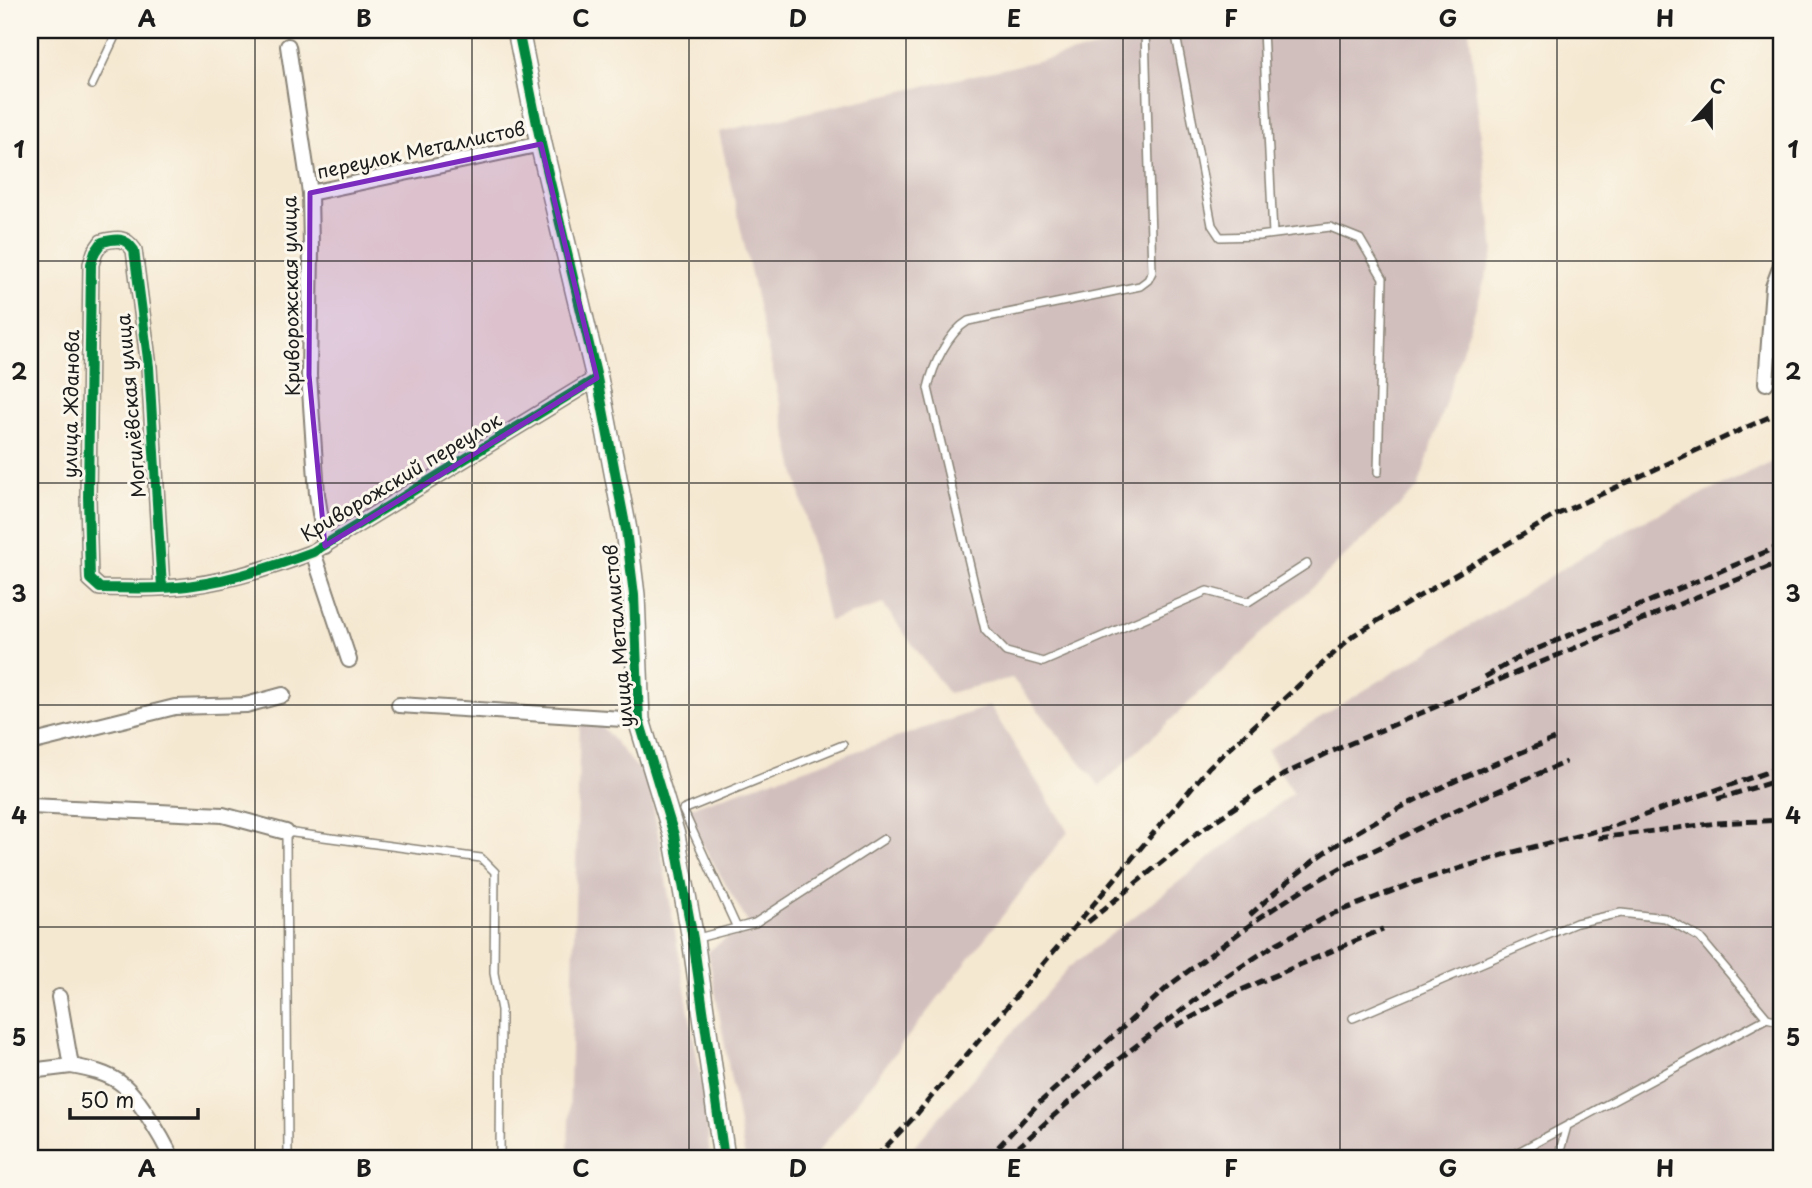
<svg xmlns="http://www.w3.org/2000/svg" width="1812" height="1188" viewBox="0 0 1812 1188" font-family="'Playpen Sans',sans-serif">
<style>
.industrial{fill:#d1bfbd}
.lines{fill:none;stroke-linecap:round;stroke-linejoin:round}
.lane-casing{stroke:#888276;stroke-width:10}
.street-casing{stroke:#888276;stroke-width:18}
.secondary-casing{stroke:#888276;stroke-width:24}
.lane{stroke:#fff;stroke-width:7}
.street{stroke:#fff;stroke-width:14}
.secondary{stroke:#fff;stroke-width:21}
.rail{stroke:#1c1c1c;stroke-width:5;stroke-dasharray:10 5;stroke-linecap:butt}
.cycleway-casing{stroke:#fbf7ec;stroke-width:15}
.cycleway{stroke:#00873e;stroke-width:10}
.marked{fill:#7b2cbf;fill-opacity:0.2;stroke:#7b2cbf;stroke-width:5;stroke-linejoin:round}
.grid{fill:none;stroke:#1c1c1c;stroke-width:2;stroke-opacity:0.55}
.labels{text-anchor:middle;stroke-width:6;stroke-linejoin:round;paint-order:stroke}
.street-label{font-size:19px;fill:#1c1c1c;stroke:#fbf7ec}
.neatline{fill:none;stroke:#1c1c1c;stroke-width:2.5}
.grid-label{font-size:23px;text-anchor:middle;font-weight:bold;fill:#1c1c1c}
</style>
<rect width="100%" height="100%" fill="#fbf7ec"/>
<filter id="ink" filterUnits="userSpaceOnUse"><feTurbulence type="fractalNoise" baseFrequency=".0143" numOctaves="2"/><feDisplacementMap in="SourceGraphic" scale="14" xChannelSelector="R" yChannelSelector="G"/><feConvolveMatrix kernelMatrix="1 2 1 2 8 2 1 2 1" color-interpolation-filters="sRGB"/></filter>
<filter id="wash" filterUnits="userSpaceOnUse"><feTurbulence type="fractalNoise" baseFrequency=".00686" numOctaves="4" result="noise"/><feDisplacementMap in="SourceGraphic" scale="28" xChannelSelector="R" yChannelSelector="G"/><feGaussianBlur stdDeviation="1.57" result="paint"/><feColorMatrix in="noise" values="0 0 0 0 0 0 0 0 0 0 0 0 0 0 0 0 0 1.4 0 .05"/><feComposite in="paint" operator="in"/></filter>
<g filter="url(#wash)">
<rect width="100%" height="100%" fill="#f5e8d1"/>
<path class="industrial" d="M1177,30h292l25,221 -76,237 -318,298 -88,-108 -64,15 -65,-89 -54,17 -110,-489z
M1782,458v700h-878l164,-190 225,-175 -26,-43 367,-225z
M990,706l78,126 -255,326h-68l-37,-207 40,-28 -65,-113z
M598,722l51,60 57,327 4,49h-142l12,-435z"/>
</g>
<g filter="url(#ink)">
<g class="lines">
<g class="lane-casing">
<path id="lane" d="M1145,30l7,242 -4,8 -8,6 -172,35c-20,12 -35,44 -40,67l57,242 21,22 37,10 164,-71 41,11 59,-38
M1175,30l37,195 8,12 39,-1 71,-9 30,12 23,39 -5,194
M1263,30l10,204
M92,85l26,-55
M737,928l-54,-118 160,-65
M694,939l61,-16 129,-84
M1353,1018l223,-95 45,-10 44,5 35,20 67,80
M288,1158l-2,-326 195,26 14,14 -1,101 7,37 -1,148
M1507,1158l260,-140 15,4
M1558,1158l9,-32"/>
</g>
<g class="street-casing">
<path id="street" d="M288,46l22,147 1,56 -2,126 8,119 8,52
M310,193l231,-49
M1766,383l7,-96 9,-24
M313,552l36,108
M162,588l-13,-221 -15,-117c-9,-13 -17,-12 -32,-8l-7,10 -4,12 -3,233 2,82 10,9c29,0 58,2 87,-2 43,-5 86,-19 126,-34l284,-174
M399,705l240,15
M30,743l145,-36 71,-2 37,-10
M30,806l193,9 63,17
M59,997l12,69c17,3 38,7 52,19 16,13 39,53 49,73
M30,1071l41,-5"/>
</g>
<g class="secondary-casing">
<path id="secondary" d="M518,30l23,114 56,234 29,152 8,65 5,125 35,115 19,104 31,219"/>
</g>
<use href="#lane" class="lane"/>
<use href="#street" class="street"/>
<use href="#secondary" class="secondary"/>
<path class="rail" d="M1485,677l40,-23 257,-109
M1717,799l65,-20
M1598,838l119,-15 65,-3
M1250,915c26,-24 54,-48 83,-68 69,-45 145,-77 221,-108
M1088,922l112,-91 83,-56 45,-22 135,-58 319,-134
M1176,1026l65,-36 142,-61
M875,1158l41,-43 293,-348 145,-132 202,-120 226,-104
M988,1158l50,-54 133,-120 84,-63 50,-33 53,-30 119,-58 89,-38
M1006,1158l99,-88 117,-91 54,-35 56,-30 84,-32 90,-28 102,-26 174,-61"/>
<g class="cycleway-casing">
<path id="cycleway" d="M518,30l23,114 56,234 29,152 8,65 5,125 35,115 19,104 31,219
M162,588l-13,-221 -15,-117c-9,-13 -17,-12 -32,-8l-7,10 -4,12 -3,233 2,82 10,9c29,0 58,2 87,-2 43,-5 86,-19 126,-34l284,-174"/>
</g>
<use href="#cycleway" class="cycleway"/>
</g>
</g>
<path class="marked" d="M541,144l56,234 -272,168 -16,-171 1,-182z"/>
<path class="grid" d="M255,30v1128M472,30v1128M689,30v1128M906,30v1128M1123,30v1128M1340,30v1128M1557,30v1128M30,261h1752M30,483h1752M30,705h1752M30,927h1752"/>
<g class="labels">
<g class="street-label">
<text transform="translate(421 150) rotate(-12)" y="7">переулок Металлистов</text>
<text transform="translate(291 296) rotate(-91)" y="7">Криворожская улица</text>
<text transform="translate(71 404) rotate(-89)" y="7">улица Жданова</text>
<text transform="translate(131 406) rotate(-95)" y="7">Могилёвская улица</text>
<text transform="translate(401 477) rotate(-31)" y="7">Криворожский переулок</text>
<text transform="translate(618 636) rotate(-95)" y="7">улица Металлистов</text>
</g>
</g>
<rect width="1812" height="1188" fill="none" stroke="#fbf7ec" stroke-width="77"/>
<g transform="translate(1711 102) rotate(21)" stroke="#fbf7ec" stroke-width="5" paint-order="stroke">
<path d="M0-5L12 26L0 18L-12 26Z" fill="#1c1c1c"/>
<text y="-10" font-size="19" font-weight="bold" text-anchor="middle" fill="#1c1c1c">С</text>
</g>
<path d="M70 1108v10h128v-10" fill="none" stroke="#1c1c1c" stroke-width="3.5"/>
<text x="80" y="1108" font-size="21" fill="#1c1c1c" stroke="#fbf7ec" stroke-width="5" paint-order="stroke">50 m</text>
<rect x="38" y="38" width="1735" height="1112" class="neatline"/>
<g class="grid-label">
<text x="147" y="27">A</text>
<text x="364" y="27">B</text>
<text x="581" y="27">C</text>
<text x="798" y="27">D</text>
<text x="1014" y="27">E</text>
<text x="1231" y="27">F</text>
<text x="1448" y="27">G</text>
<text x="1665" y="27">H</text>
<text x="19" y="158">1</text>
<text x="1793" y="158">1</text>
<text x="19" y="380">2</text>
<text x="1793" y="380">2</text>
<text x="19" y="602">3</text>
<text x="1793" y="602">3</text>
<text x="19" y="824">4</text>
<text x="1793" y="824">4</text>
<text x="19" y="1046">5</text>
<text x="1793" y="1046">5</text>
<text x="147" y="1177">A</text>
<text x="364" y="1177">B</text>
<text x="581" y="1177">C</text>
<text x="798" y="1177">D</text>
<text x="1014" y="1177">E</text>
<text x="1231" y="1177">F</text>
<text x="1448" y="1177">G</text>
<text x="1665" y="1177">H</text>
</g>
</svg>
